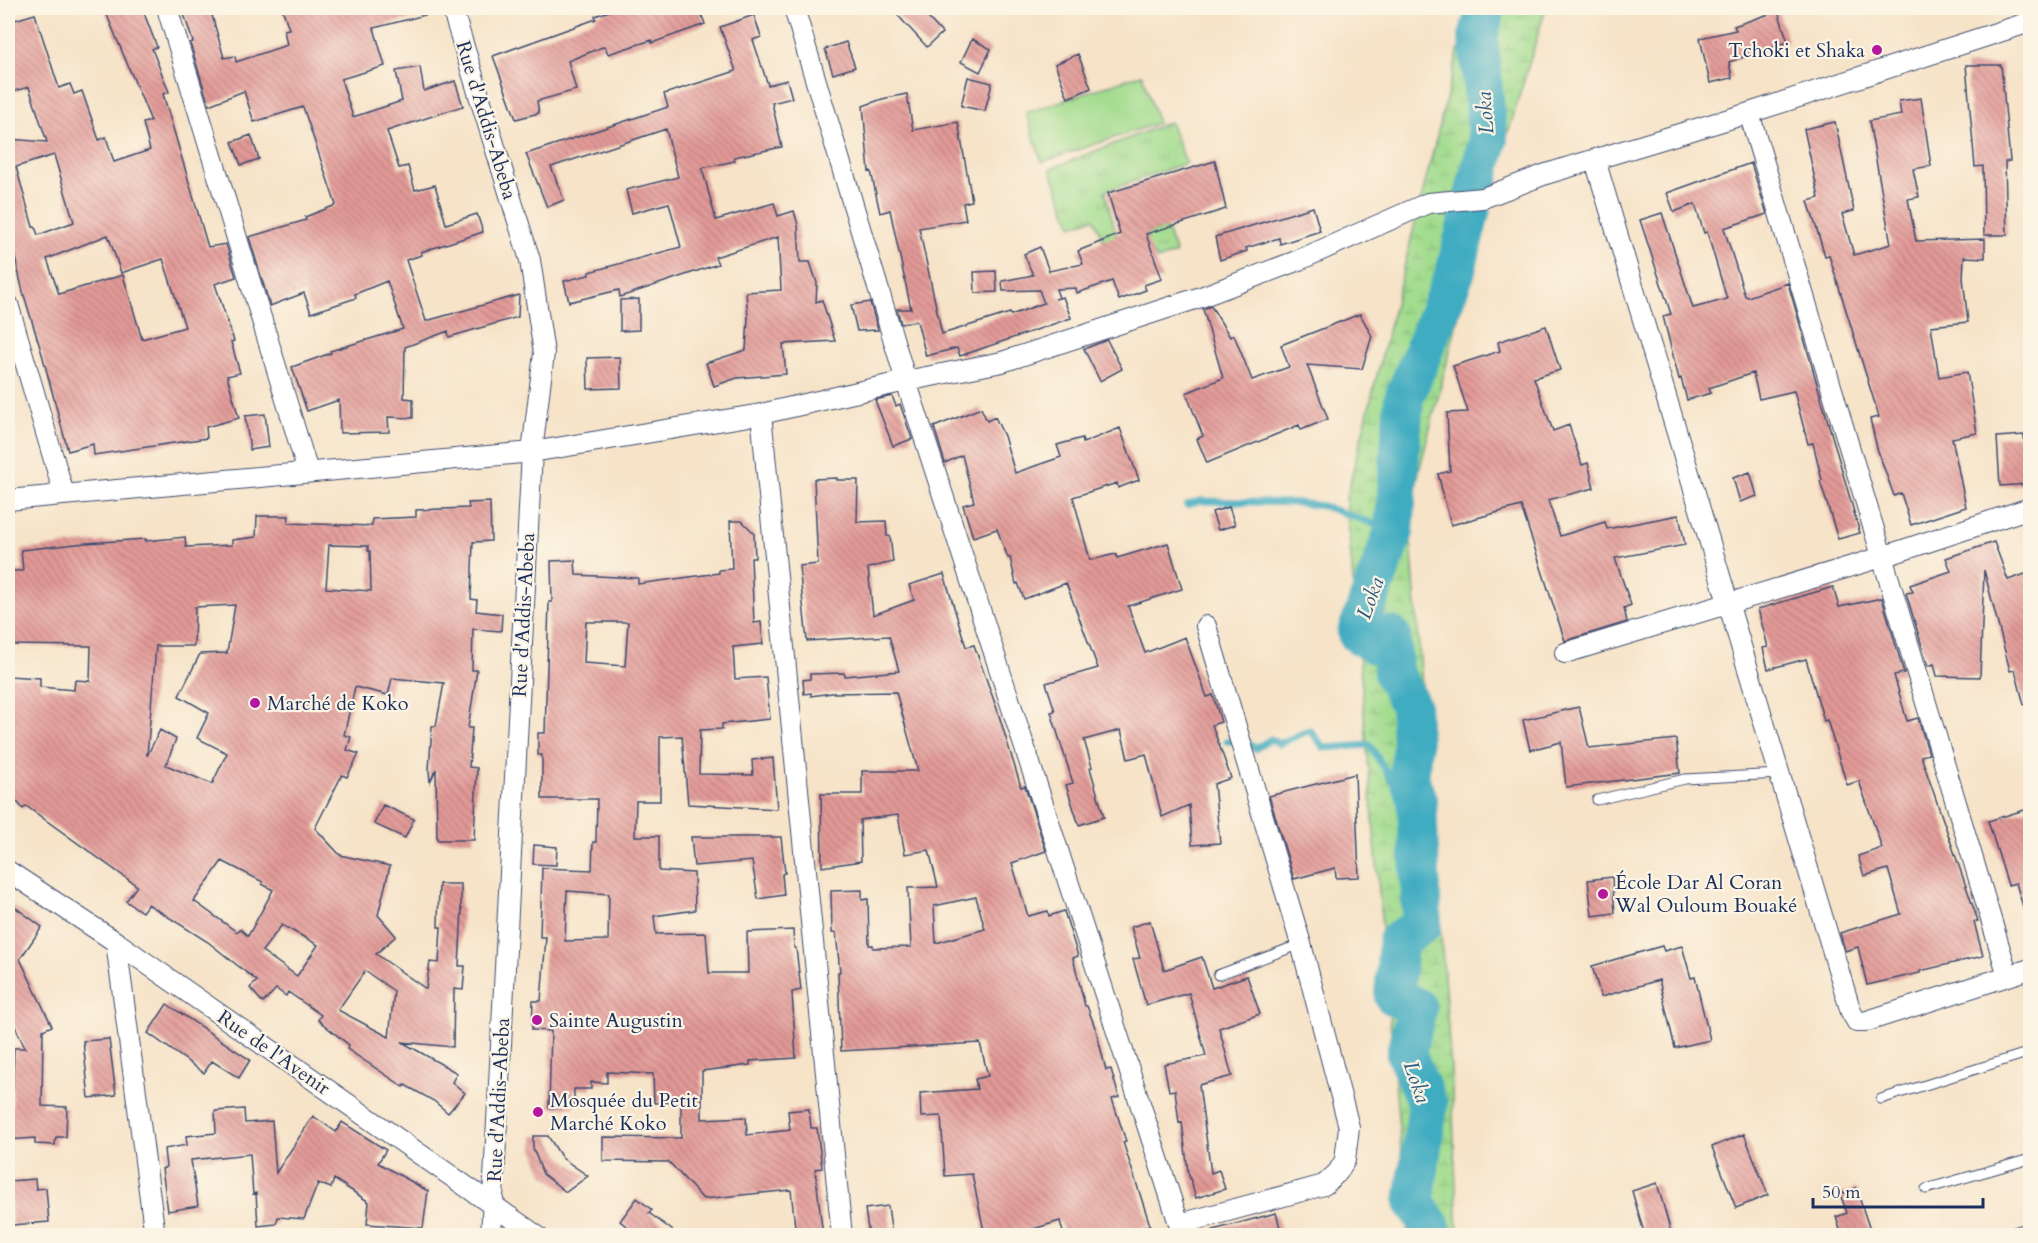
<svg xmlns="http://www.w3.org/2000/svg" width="2038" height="1243" viewBox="0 0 2038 1243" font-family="Cardo,serif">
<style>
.grass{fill:url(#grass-tufts);stroke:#5e8676;stroke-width:1.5}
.wetland{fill:url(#wetland-marsh);stroke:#5e8676;stroke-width:1.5}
.green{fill:#a2dc8e;stroke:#5e8676;stroke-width:1.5}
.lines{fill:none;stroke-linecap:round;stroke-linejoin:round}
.stream{stroke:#41acc1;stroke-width:7}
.river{stroke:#41acc1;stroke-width:40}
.building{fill:url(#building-back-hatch);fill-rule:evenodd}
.service-casing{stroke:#3c4a6e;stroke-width:11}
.minor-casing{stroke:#3c4a6e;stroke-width:22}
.service{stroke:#fff;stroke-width:9}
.minor{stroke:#fff;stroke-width:20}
.poi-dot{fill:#b5179e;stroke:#fcf5e5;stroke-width:2}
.labels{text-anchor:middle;stroke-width:4.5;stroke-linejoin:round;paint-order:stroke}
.poi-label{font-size:20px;fill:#1b2f5e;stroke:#fcf5e5;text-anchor:start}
.street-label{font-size:20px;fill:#1b2f5e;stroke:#fcf5e5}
.water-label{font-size:21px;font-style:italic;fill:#285b81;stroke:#fcf5e5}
</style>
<defs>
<pattern id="grass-tufts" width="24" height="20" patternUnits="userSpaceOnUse" patternTransform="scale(1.5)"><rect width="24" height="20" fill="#a2dc8e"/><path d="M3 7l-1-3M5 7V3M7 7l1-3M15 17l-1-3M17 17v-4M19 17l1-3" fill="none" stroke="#8bbd7d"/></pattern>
<pattern id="wetland-marsh" width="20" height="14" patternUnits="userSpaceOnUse" patternTransform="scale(1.5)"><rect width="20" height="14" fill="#a2dc8e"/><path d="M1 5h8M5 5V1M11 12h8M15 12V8" fill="none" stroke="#8bbd7d"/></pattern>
<pattern id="building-back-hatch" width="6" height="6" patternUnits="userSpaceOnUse" patternTransform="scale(1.5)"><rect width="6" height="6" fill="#e39a97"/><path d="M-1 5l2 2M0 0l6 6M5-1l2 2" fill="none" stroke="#b77e7e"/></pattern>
</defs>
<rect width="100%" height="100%" fill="#fcf5e5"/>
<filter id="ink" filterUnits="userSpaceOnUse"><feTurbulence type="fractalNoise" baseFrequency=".0167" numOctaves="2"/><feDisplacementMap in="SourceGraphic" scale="12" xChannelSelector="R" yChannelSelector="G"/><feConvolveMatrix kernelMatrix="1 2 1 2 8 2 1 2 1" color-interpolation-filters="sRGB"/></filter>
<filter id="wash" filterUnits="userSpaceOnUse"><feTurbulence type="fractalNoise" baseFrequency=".008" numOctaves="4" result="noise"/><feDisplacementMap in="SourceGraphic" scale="24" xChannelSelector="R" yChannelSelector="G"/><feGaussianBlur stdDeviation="1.35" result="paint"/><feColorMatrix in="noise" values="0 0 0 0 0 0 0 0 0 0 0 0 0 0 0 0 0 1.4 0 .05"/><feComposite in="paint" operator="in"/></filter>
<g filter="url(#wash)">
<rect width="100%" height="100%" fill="#f6e3c8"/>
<path class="grass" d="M1170,122l16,41 -81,28 13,51 48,-14 10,25 -19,7 -2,-5 -16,7 -34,-17 -11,-27 -22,8 -22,-57z"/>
<path class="wetland" d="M1469,8h77l-54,178 -73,285 -9,56 41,541 7,167h-50l-62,-736z"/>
<path class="green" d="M1142,74l16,49 -116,39 -16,-49z"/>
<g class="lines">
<path class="stream" d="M1187,505l13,-4 99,2 24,3 71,25
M1227,741l21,2 7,6 16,-10 8,5 31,-14 14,18 46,-3 22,36 17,-3"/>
<path class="river" d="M1432,1236l-1,-9 -17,-25 14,-97 -22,-51 11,-46 -23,-12 4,-55 24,-17 -5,-124 -8,-22 3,-32 -2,-41 -17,-32 -2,-37 -17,8 -17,-11 37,-102 10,-133 51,-125 33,-133 -10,-103 8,-29"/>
</g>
<g id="blocks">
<path class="building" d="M104,8h38l15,39 -5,2 17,43 -6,2 45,153 18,-3 10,33 -21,7 19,57 -3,1 9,31 -13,3 12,42 -33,9 1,11 -113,17 -1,-11 -25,7 -26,-97 -19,-62 -15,-66v-87l39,3 -18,-55 -21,6v-71l27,-8 24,74 11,-4 4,10 8,-3 17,49 7,-3 8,25 36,-12 -7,-27 8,-2zM54,155l20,67 -36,13 -3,-8h-2l-17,-60zM108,235l13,38 42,-14 22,68 -43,12 -19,-64 -64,19 -12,-35z
M182,8h28l14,50 11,-2 1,6 51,-17 -3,-15 5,-1 -7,-21h146l1,6 -55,14 11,38 -44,13 12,38 49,-16 -6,-30 24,-4 4,24 31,-10 8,25 -76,25 12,37 9,-2 7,24 20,-5 11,39 31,-10 6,18 -62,20 1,3 -16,5 20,61 93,-26 -1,22 -69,20 -1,-6 -43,16 -1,51 9,1v19l-25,-1 1,15 -49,1 -1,-33 -32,11 -15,-44 39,-14 -1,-2 73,-22 -16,-48 -32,13 1,4 -45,15 -7,-20 -34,13 -21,-69 57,-17 -1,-3 31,-12 -33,-98 -49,15 -10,-31 -35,14 -19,-62 3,-1z
M618,8h81l6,16 -53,19v-3l-44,14 -3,-8 -37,15 8,29 -39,11 2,12 -23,6 -23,-63 103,-37 -1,-3z
M891,8h28l23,25 -15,14z
M1778,11l10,31 -59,20 3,16 -22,5 -10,-45 36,-8 -2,-4z
M754,15l7,22 -8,3 15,45 19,-5 5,18 -20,5 10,44 -48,10 1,4 -33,7 14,52 58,-17 4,13 16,-5 4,14 2,37h10l7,21 -1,19 6,-2 13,41 -52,3 3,30 -49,4 -23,8 -8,-23 40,-13 2,-32 -2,-26 35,-2 -3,-53 -63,20 3,7 -98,33 -1,-7 -50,12 -5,-21 25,-6v-3l92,-25 -12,-44 -37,10 -6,-23 52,-13 -12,-48 -115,38 13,33 -17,7 -21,-53 142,-47 -4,-13 72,-23 -16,-44z
M972,39l19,10 -11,23 -19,-10z
M846,42l9,25 -22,7 -8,-25z
M1078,54l13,34 -23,10 -13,-34z
M1966,65h35l9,96 -5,1 2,73h-23l-1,-69 -8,1z
M968,77l24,6 -7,28 -24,-5z
M907,94l6,36 45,-8 14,79 -9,2 3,17 -47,8 23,106 68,-21 1,2 33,-12 -5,-13 -36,1 -1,-10 31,-6 -9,-21 16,-7 9,24 34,-7 -5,-13 42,-17 -12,-41 107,-32 11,48 -80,25 16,45 -18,6 2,5 -27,10 -7,-19 -35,12 -1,-5 -20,1 3,9 -4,1 8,-2 8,21 -111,38 -3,-8 -31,8 -9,-35 -16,3 -4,-15h14l-21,-99 -10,3 -9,-42 -2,1 -6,-66 19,-7z
M1921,98l10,68 -18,3 6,28 -11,2 8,42 69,-2v19l-21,-1 -1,21 5,44 -37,4 8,51 28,-5 10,61 -25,5 14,69 -55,18 -10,-32 -7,3 -17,-48 -7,-29 9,-2 -50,-162 -4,1 -17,-55 11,-3 -15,-69 31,-7 19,89 -12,3 12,41 37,-11 -22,-123 32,-6 -2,-14z
M251,135l8,24 -18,6 -9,-23z
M1751,163l16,51 -43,14 21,68 3,1 40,-14 72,250 -22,6 -18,-58 2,-1 -9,-37 -5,1 -14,-53 -35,8 -6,-26 -44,15 2,5 -24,7 -6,-22 -2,1 -16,-63 8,-2 -31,-94 22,-7 31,95 34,-9 -20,-67 -3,1 -9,-29 -21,8 -7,-19z
M1313,207l7,24 -40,13 -1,-6 -33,10 1,3 -27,9 -5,-23z
M996,271l1,21 -22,1 -1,-21z
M639,299v31l-19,1v-31z
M870,302l8,28 -21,1 -6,-26z
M1211,306l19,31 4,-2 18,45 37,-13 -8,-22 79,-31 12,22 -10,33 -55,-4 21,54 -27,11 -2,-5 -92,38 -10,-24 6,-3 -17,-43 37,-15 -20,-69z
M1546,326l14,44 -26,8 19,53 16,-6 13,40 6,-2 6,25 -46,12 12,36 45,-14 2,7 72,-14 6,30 -70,13 16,47 -7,3 3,14 -62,19 -44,-135 -70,19 -13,-51 12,-3 -3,-58 21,-1 -15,-46 47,-15 -2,-9z
M1107,340l15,29 -22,12 -16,-32z
M620,357l1,31 -33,1 -1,-31z
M892,396l4,10 4,-2 12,35 -19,7 -18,-46z
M981,408l6,13 8,-4 9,19 11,37 46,-16 -4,-12 25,-7 1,5 37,-15 19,52 -21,8 -1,-5 -44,14 17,63 26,-6 1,4 51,-15 14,46 -54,17 17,47 40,-16 22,60 6,-2 8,27 -9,3 19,53 -17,6 6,59 -28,2 -3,-40 -27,12 -16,-63 -18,5 -7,-29 -37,10 8,27 -2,1 14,49 -25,8 -13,-40 7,-2 -22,-71 4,-1 -9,-28 52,-15 -32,-85 -42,16 -6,-16 -2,1 -6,-27 -2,1 -11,-29 -24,8 -10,-32 11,-3 -12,-47 -17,8 -11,-36z
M265,414l4,33 -19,3 -5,-34z
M2024,435l4,49 -28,2 -3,-49z
M1750,472l7,24 -17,6 -7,-24z
M837,478v2h21l-1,42 29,-1 1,15h3l3,26 -25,6 5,47 41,-15 -5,-15 35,-11 22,73 8,-2 23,64 24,78 4,-1 21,65 -34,12 16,53 20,-5 1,5 15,-5 14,45 -5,2 12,48h2l9,24 10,40 5,-1 8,28 -7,2 14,42 -3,1 27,83 -30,11h-56l-4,-15 -40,12 -35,3 -13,-62 -27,2 -4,-60 -20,1 -1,-24 57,-4 -2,-10 13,-3 -8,-33 -139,8 -3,-79h2l-4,-39h-4l-1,-42 31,-1v10l6,-1 1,46h4v3l38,-1 -3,-59 30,-1 -9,-37 -24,4 -7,-39 -38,5 1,41 -39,6 -1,-73h41v-23h56l-22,-79 -64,1 -21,3v-3l-7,1 -1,-14 7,-1v-5l34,-1 1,3 54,-5 -10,-35 -82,5 -8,-75 19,-2 -4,-85zM976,897l9,32 -49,14 -2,-37z
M490,502l1,39 -18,1 -2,57 6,1 -1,11 26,3 -1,17 -28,-2 -1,41h5l-9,58h4l-3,39 8,1 -3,72h-37l-1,-71 -6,13 -1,-12 3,-44h4l8,-43 -52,-5 -4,17 -33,-8 -11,48 7,2 -4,13 12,4 -12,23 -5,-2 -27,53 25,27 50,11 -12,49 18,21 -20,18 50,35 4,-27 9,1 2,-36h-3l1,-43h22v25h1l-3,57h6l-2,24 -9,-1 -1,58 -51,-5 55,31 -5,9 13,11 -17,20 -14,-12 -29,-16 -1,2 -57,-38 2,-4 -31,-25 3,-5 -33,-23 -2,4 -10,-7 -13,14 -13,-15 7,-7 -49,-39 -60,-38 -6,8 -16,-11 11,-15 -111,-80 -3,3 -15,-18v-115l32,2v9l34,3 1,-10 15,1 1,-35 -83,-1v-74h15l-2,-21 65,-7 60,-4v2l39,-4 1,10 46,-2v-5l24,-3 1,-21h32l-1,7 84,3v-7l44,-2v-7l53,-2 -1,-5zM329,545l39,1v5h2l1,40 -45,-3zM235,605l-8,48 -27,1 -21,42 30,17 -12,25 30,15 -15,31 -46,-19 10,-26 -16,-9 -13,26 9,-110h38l1,-39zM222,861l41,21 -1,2 11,6 -25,46 -8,-7 -3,3 -43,-31zM282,925l36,20 -21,31 -35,-25zM365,971l29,20 -5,46 -51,-27z
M1229,507l6,18 -17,5 -6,-18z
M730,521h12l12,12 1,25h-4l3,65 7,-1 2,22 -30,3 2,32 31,-2 4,42 -48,5v5l-22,1 -1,44 54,1 -1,-15 21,-2 4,51 -89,-5 -6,-68 -22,1v64h-24l-1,35h24v35l35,2 1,37 -41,6 2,18 50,-1 3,40h39l-1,-41 46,-2 1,18h2l5,42 -9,2 4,66 -46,3v4l-48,6v48l44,-2 1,18 43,-5 -2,-19 21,-2 2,19h6l5,40 -7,1 8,67h-27l-5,-46 -88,9 -34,-37 -66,-1v-24l78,1v-36l-27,1 -1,-29 -46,-2v11l-16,-1v7h-17v18l-25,1 2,-77 -19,-1 1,-29h8l5,-64h-6l2,-69 50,2 1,-28h3l1,-43h-55v-44h-4v-22h7l4,-131h3l-1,-41 24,-1 1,15 62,3v6l81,-11v-3l13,-1zM586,622h42l-3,44 -41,-3zM567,891l42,3 -1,46 -43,1z
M1994,542l14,38 23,-8v132l-7,1 -9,-35 -5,1 -26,-101 -4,107 -43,-1 -3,-12 -6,2 -22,-73 7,-1 -3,-7 41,-14 -5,-13z
M1833,587l6,20 43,-9 22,75 -10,2 13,46 11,-3 11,36 -8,2 57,165 -4,1 9,34 -63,15v2l-53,12 -9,-38 -13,4 -5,-18 61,-19 -13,-45 -24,7 -6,-20 24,-8 -23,-67 -12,4 -20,-65 -3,1 -18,-62 -38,10 -5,-21 5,-1 -10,-38z
M1579,707l10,41 87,-9 4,34 -114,14 -5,-45 -31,8 -7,-30z
M1355,774l4,103 -23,1 -1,-10 -41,11 -25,-83z
M383,805l31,14 -9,19 -31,-14z
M2031,808v108l-5,1 -10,-34 -8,2 -20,-64z
M691,837h90l4,36 -3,1 2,21 -26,4 -6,-38 -58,5z
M534,845l23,2 -1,18 -23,-1z
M1612,877l3,36 -23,3 -4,-36z
M8,902l34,25 -22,32 32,67 -9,4 -1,76 25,1 -1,30h-10l-1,8 -20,-1v-6l-27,2v-33h4l2,-59h11l-17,-37z
M1150,921l14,49 38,-13 10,31 35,-12 13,38 -41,14 13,48 -33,9 12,88 8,-3 6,19 -29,9 -8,-26 -6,-50 -3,1 -4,-33 -6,1 -5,-27 42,-8 -17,-63 -43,12 -13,-46 7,-1 -9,-31z
M1662,946l2,5 18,-5 9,32 4,-1 15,63 -35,8 -16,-68 -58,17 -9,-31z
M167,1004l83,56 -11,18 -27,-17 -8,12 -56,-40z
M109,1039l7,56 -27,3 -6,-57z
M244,1109l1,14 27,-2 4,52 37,-57 23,16 6,-10 44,28 -8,13 50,28 -5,37 -56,-4 2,-22 -35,-23 -3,9 -13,-5 -14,36 -26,-2 -2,7 -18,2 -2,-33 -3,1 -3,-40 -59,6 7,46 -30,5 -6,-42 4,-2 -2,-18 23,-4 -1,-9 30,-3 -1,-22z
M1744,1134l24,61 -32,13 -24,-61z
M533,1136h15l14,22 26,18 -22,16 -23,-18 -10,-26z
M35,1179l1,10 10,-1 3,34 -37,3 -3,-44z
M1657,1183l14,49 -14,4h-12l-13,-45z
M1856,1188l16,48h-30l-6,-19 11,-4 -7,-19z
M637,1198l15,12 -3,3 31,23h-41l-19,-15z
M888,1206l4,30h-23l-4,-27z
M1276,1213l5,18 -17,5h-51v-6z"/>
</g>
</g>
<g filter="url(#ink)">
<use href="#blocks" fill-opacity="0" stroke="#3c4a6e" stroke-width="1.5"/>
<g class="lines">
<g class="service-casing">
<path id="service" d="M1597,800l88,-21 95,-5
M1218,975l83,-31
M1881,1099l149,-47
M1926,1189l104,-30
M2001,1236l29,-9"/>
</g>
<g class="minor-casing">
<path id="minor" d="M167,8l141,464
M452,8l78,252 14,93 -12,99 -41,784
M794,8l112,373 277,855
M1749,113l259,863
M1595,160l256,852 6,10h7l166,-53
M8,304l56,190
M761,414l81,822
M8,500l524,-48 229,-38 145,-33 96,-19 199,-65 98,-37 129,-57 55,-5 63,-24 203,-61 281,-91
M1565,653l317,-96 148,-49
M8,871l108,71 421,294
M116,942l39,294
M1180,1224l144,-39 14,-13 7,-12 4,-33 -48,-183 -95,-318"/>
</g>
<use href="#service" class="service"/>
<use href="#minor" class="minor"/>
</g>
</g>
<g class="poi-dot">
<circle cx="1877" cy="50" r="6"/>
<circle cx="255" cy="703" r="6"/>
<circle cx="1603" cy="894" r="6"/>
<circle cx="537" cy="1020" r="6"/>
<circle cx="538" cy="1112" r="6"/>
</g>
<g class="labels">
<g class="poi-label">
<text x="1865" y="57" text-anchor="end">Tchoki et Shaka</text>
<text x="267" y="710">Marché de Koko</text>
<text x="1615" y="889">École Dar Al Coran<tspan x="1615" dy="23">Wal Ouloum Bouaké</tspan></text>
<text x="549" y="1027">Sainte Augustin</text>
<text x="550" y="1107">Mosquée du Petit<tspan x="550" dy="23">Marché Koko</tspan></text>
</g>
<g class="street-label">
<text transform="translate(487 120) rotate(73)" y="7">Rue d'Addis-Abeba</text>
<text transform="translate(523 615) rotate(-87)" y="7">Rue d'Addis-Abeba</text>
<text transform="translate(274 1052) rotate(35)" y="7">Rue de l'Avenir</text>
<text transform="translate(498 1100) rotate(-87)" y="7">Rue d'Addis-Abeba</text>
</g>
<g class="water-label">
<text transform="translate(1485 113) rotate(-94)" y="7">Loka</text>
<text transform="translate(1370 598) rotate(-70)" y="7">Loka</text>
<text transform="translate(1417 1082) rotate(71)" y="7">Loka</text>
</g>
</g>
<rect width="2038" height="1243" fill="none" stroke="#fcf5e5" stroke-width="30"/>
<path d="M1813 1198v9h170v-9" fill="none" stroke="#1b2f5e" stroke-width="3"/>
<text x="1822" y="1198" font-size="18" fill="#1b2f5e" stroke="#fcf5e5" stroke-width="4.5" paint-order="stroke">50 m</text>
</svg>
